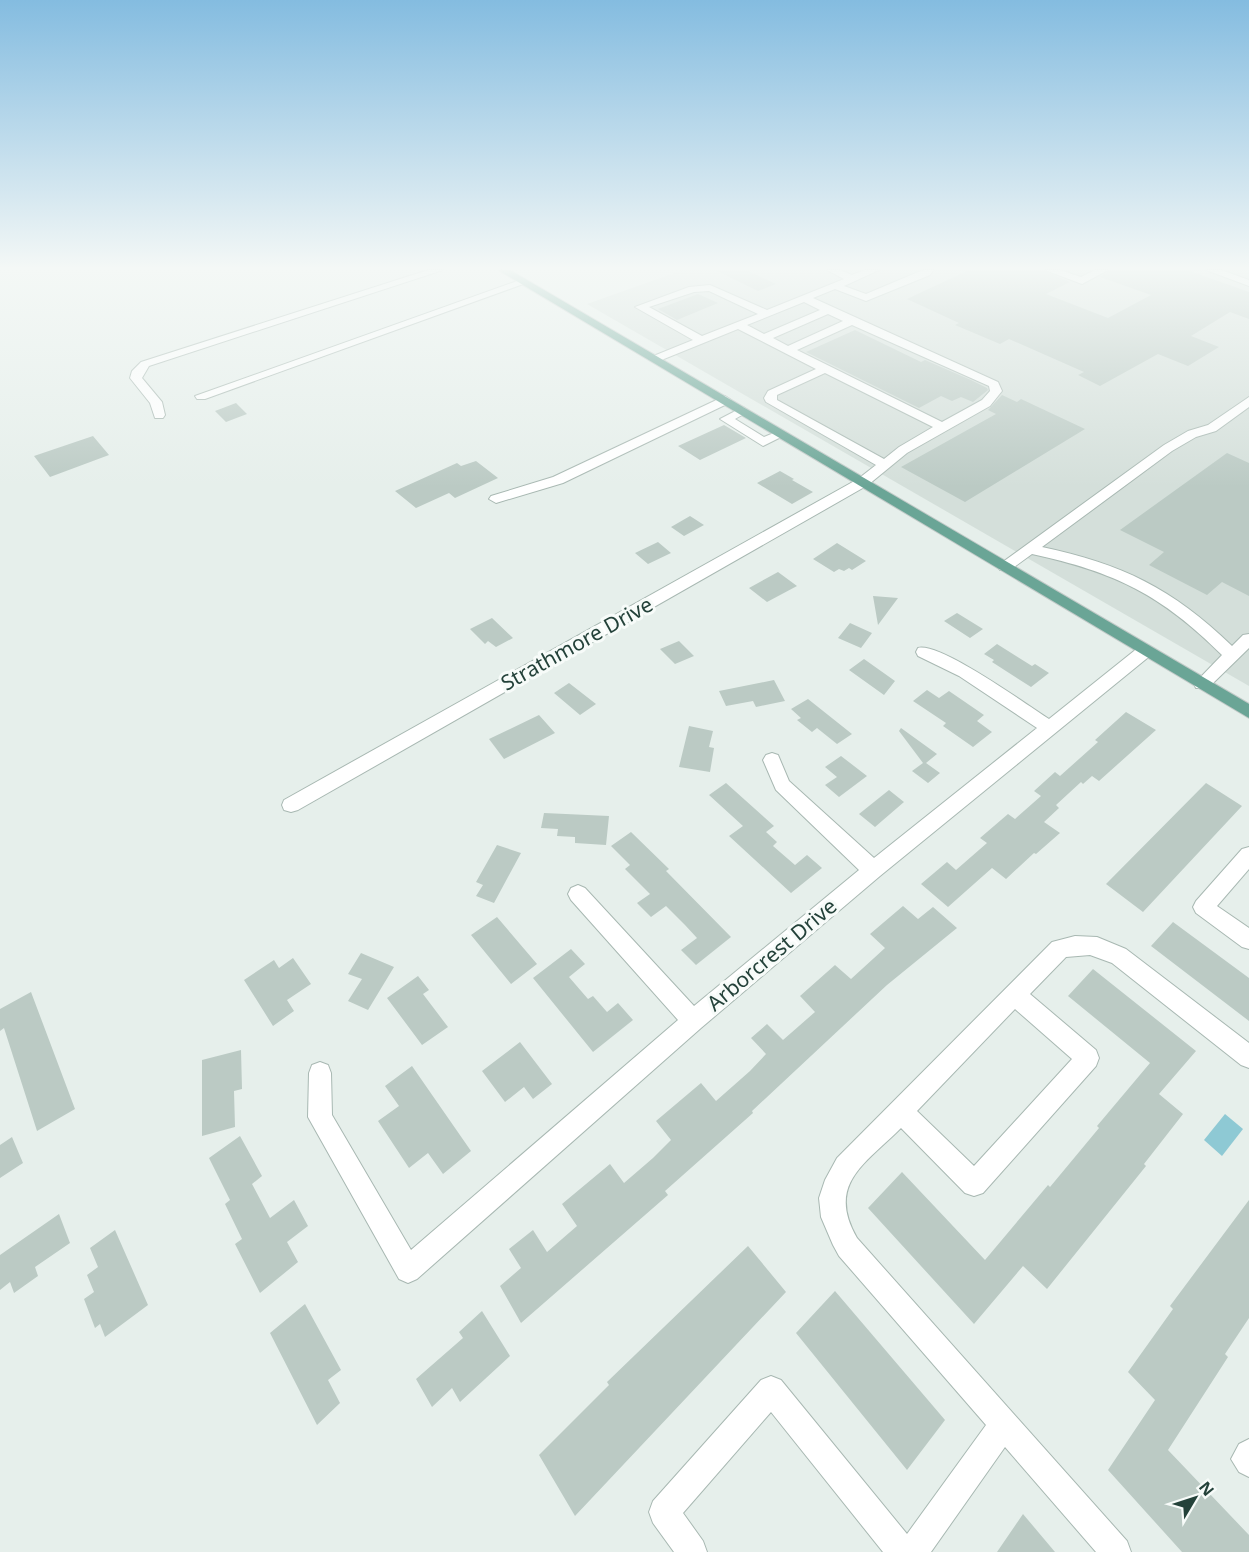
<svg xmlns="http://www.w3.org/2000/svg" width="1249" height="1552" viewBox="0 0 1249 1552" font-family="'Noto Sans',sans-serif">
<style>
.built{fill:#d4dfda}
.water{fill:#8ec9d4}
.building{fill:#bbcac4}
.lines{fill:none;stroke-linecap:round;stroke-linejoin:round}
.minor-casing{stroke:#a8b8b2;stroke-width:2}
.major-casing{stroke:#c2cac8;stroke-width:2}
.minor{fill:#fff;fill-rule:evenodd}
.major{fill:#6aa596;fill-rule:evenodd}
.labels{text-anchor:middle;stroke-width:6;stroke-linejoin:round;paint-order:stroke}
.street-label{font-size:21px;fill:#24423a;stroke:#f7fbf9}
</style>
<rect width="100%" height="100%" fill="#e6efeb"/>
<path class="built" d="M683,270h566v416l-662,-382z"/>
<path class="water" d="M1225,1114l18,15 -21,27 -18,-16z"/>
<path class="building" d="M715,270h31l30,14 -18,7z
M969,270h74l27,12 -24,12 62,24 43,-23 -51,-18 10,-7h77l62,22v27l-19,-7 -39,24 28,11 -31,19 -30,-12 -58,32 -22,-11 6,-3 -75,-33 -9,5 -45,-19 4,-2 -52,-24z
M698,294l20,9 -41,17 -19,-11z
M855,330l66,32 4,-2 46,20 16,8 1,2 -15,12 -12,-5 -9,4 -11,-5 -22,12 -113,-56z
M1002,395l15,7 4,-3 64,30 -120,73 -64,-35 95,-53 -8,-4z
M236,403l11,11 -21,8 -11,-11z
M724,425l22,13 -46,22 -22,-14z
M93,436l16,19 -59,22 -16,-21z
M1227,453l22,10v133l-27,-14 -15,13 -58,-30 15,-13 -44,-22z
M476,461l22,17 -43,20 -6,-5 -33,15 -21,-17 62,-28 4,3z
M780,471l14,8 -2,1 21,12 -21,12 -35,-21z
M690,516l14,9 -20,11 -13,-9z
M658,542l13,11 -23,11 -13,-11z
M837,543l29,18 -14,9 -3,-2 -5,3 -5,-2 -5,3 -21,-13z
M778,572l19,14 -30,16 -18,-14z
M873,596l25,2 -20,27z
M957,613l26,16 -13,9 -26,-17z
M492,618l21,20 -17,9 -8,-6 -3,3 -15,-15z
M850,623l22,10 -11,15 -23,-10z
M679,641l15,15 -19,8 -15,-15z
M997,644l35,22 3,-2 14,9 -18,14 -39,-25 2,-2 -10,-6z
M864,659l31,22 -11,14 -35,-25z
M774,680l11,21 -29,6 -3,-6 -27,5 -7,-15z
M569,683l27,21 -16,11 -26,-22z
M927,690l12,8 10,-7 35,24 -7,6 15,11 -19,15 -30,-21 3,-3 -33,-22z
M808,699l44,35 -15,10 -20,-16 -5,4 -15,-12 4,-2 -10,-9z
M1126,712l30,18 -57,51 -7,-5 -9,8 -2,-2 -25,23 3,3 -15,14 16,11 -24,21 -2,-1 -28,26 -14,-11 -44,39 -27,-23 26,-22 9,8 31,-27 -7,-5 28,-24 7,5 26,-23 -7,-5 21,-19 5,4 38,-34 -3,-2z
M539,715l16,18 -51,26 -15,-20z
M689,726l24,5 -4,16 5,1 -4,24 -31,-5z
M901,728l36,26 -11,9 14,10 -12,10 -16,-12 11,-8 -24,-32z
M841,756l26,20 -28,21 -14,-12 12,-8 -12,-10z
M726,783l48,43 -8,6 11,10 -4,4 22,19 12,-10 15,13 -31,25 -62,-57 14,-10 -34,-31z
M1206,783l36,23 -99,106 -37,-28z
M889,790l15,12 -29,25 -16,-13z
M544,813l65,3 -3,29 -31,-2v-6l-18,-1 1,-7 -17,-1z
M631,832l38,37 -3,2 65,66 -35,28 -15,-15 16,-12 -12,-13 -19,-19 -15,11 -14,-14 13,-9 -25,-25 5,-4 -19,-19z
M497,845l24,8 -27,50 -18,-7 7,-11 -7,-3z
M903,906l15,13 15,-12 24,21 -70,57 -135,126 1,2 -88,78 3,4 -147,128 -21,-37 21,-18 -12,-19 24,-19 14,22 30,-26 -15,-22 48,-40 14,19 29,-25 18,-18 -15,-19 45,-38 15,18 34,-30 16,-17 -15,-16 16,-14 16,16 32,-28 -15,-16 35,-31 16,14 34,-31 -15,-14z
M497,917l40,47 -26,20 -40,-49z
M1173,922l76,56v43l-98,-75z
M571,949l14,15 -16,13 19,22 5,-3 14,16 11,-9 15,17 -40,32 -60,-74z
M361,953l33,14 -26,43 -20,-9 14,-22 -14,-5z
M293,958l18,26 -24,16 7,11 -21,15 -29,-46 30,-20 5,8z
M1093,969l103,82 -37,43 24,20 -39,50 2,2 -99,123 -24,-23 -49,58 -106,-116 34,-36 83,88 63,-75 2,2 49,-59 -2,-2 53,-63 -82,-67z
M418,976l11,14 -6,4 25,33 -26,18 -35,-47z
M31,992l44,117 -38,22 -33,-103 -4,3v-22z
M520,1042l32,42 -19,15 -9,-12 -19,15 -23,-31z
M241,1050l1,39 -8,2 1,36 -33,9v-76z
M412,1066l59,85 -28,23 -15,-21 -19,15 -31,-47 21,-15 -14,-20z
M240,1136l22,40 -10,8 18,34 24,-18 14,26 -21,16 11,20 -38,31 -25,-49 7,-5 -17,-35 5,-4 -21,-42z
M12,1137l11,26 -23,15v-33z
M1249,1200v118l-24,36 3,3 -60,93 81,85v17h-67l-74,-82 47,-70 -27,-28 45,-63 -3,-3z
M59,1214l11,29 -35,24 3,9 -24,17 -4,-11 -10,8v-35z
M115,1230l33,75 -43,32 -5,-13 -5,4 -11,-29 10,-7 -7,-17 11,-8 -8,-19z
M748,1246l38,46 -211,224 -36,-61 70,-70 -2,-3z
M835,1291l110,129 -38,50 -111,-137z
M305,1304l36,66 -13,10 12,23 -23,22 -47,-92z
M482,1311l28,45 -50,46 -8,-14 -20,19 -16,-28 47,-41 -4,-6z
M1023,1514l32,38h-58z"/>
<g class="lines">
<g class="minor-casing">
<path id="minor" d="M428,270h15l-294,96 -7,12 20,24 3,13 -2,3h-8l-5,-15 -20,-25 2,-7 9,-9z
M827,270h13l12,5 13,-5h14l-35,16 22,8 57,-24h10l-3,5 -64,26 -31,-12 -22,9 185,84 4,9 -12,15 -83,47 -39,32 -570,325 -7,2 -7,-2 -2,-5 2,-5 574,-321 18,-14 -110,-63 -2,-4 4,-7 48,-22 -78,-40 -79,32h-8v-4l42,-17 -58,-33 54,-20 21,-2 57,25 77,-31zM709,291l49,23 -56,22 -53,-29 45,-15zM804,302l16,8 -56,24 -17,-9zM828,314l15,7 -55,25 -15,-8zM852,325l137,61 1,5 -8,9 -40,22 -145,-72zM825,373l108,54 -34,20 -15,12 -107,-59v-5z
M1045,270h15l21,7 14,-7h13l-26,14z
M1206,270h15l28,10v6z
M520,280l9,2 -324,117h-8l-2,-3z
M725,396l6,4 -2,3 -166,80 -67,20 -7,-4 2,-3 62,-19z
M1249,397v10l-33,24 -20,6 -24,14 -130,96c80,17 130,41 190,99l11,-11 6,-1v14l-41,40h-12l-2,-4 28,-29c-60,-60 -107,-83 -190,-101l-22,16h-10l-2,-3 2,-3 164,-119 24,-14 20,-6z
M743,407l6,4 -14,8 29,18 17,-7 6,4 -24,12 -43,-27z
M1145,645l6,2 2,4 -2,4 -271,221 -179,152 -284,251 -9,4 -9,-4 -91,-162 1,-44 3,-8 8,-3 8,3 3,8 1,42 79,135 267,-230 -107,-120 -3,-6 3,-6 7,-3 7,3 109,118 165,-136 -83,-80 -13,-30 3,-5 6,-2 6,2 11,26 85,77 163,-130 -78,-52 -41,-20 -2,-4 2,-4c22,-6 109,57 131,71l90,-72z
M1249,847v22l-32,37 32,22v21l-7,-2 -46,-34 -3,-6 3,-6 46,-52z
M1075,936l22,1 29,12 123,94v25l-8,-3 -129,-102 -22,-8 -24,2 -36,37 66,56 3,8 -3,8 -113,127 -9,3 -9,-3 -64,-65c-36,36 -75,56 -44,110l270,303 4,11h-35l-91,-105 -74,105h-48l-112,-140 -88,101 20,28 4,11h-33l-21,-29 -4,-11 4,-11 108,-121 10,-4 10,4 126,154 79,-109 -147,-169 -6,-11 -12,-28 -2,-19 6,-18 12,-22 215,-216zM1015,1009l57,50 -98,107 -57,-55z
M1249,1439v38l-10,-5 -8,-13 8,-15z"/>
</g>
<g class="major-casing">
<path id="major" d="M498,270h12l739,434v14z"/>
</g>
<use href="#minor" class="minor"/>
<use href="#major" class="major"/>
</g>
<linearGradient id="sky" x2="0" y2="1"><stop stop-color="#84bce0"/><stop offset="0.55" stop-color="#f4f8f6"/><stop offset="1" stop-color="#f4f8f6" stop-opacity="0"/></linearGradient>
<rect width="1249" height="487" fill="url(#sky)"/>
<g class="labels">
<g class="street-label">
<text transform="translate(577 644) rotate(-29)" y="7">Strathmore Drive</text>
<text transform="translate(772 955) rotate(-40)" y="7">Arborcrest Drive</text>
</g>
</g>
<g transform="translate(1195 1498) rotate(51)" stroke="#f7fbf9" stroke-width="4.5" paint-order="stroke">
<path d="M0-4.5L10 22L0 15L-10 22Z" fill="#24423a"/>
<text y="-9" font-size="16" font-weight="bold" text-anchor="middle" fill="#24423a">N</text>
</g>
</svg>
